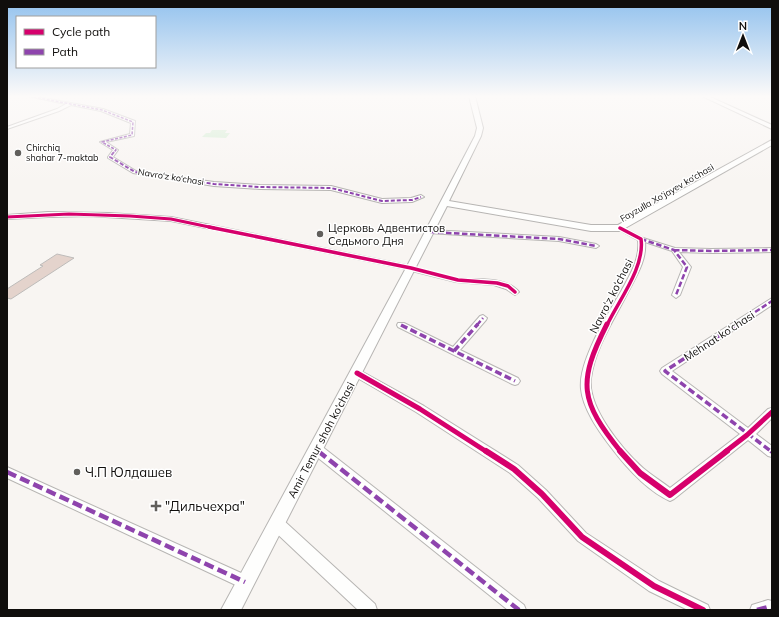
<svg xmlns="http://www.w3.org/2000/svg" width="779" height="617" viewBox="0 0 779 617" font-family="Mulish,sans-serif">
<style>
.green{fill:#d5edd3}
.building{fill:#e4d3cc;stroke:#bebcba}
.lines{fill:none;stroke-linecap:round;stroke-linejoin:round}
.minor-casing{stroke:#b7b5b3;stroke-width:2}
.tertiary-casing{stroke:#b7b5b3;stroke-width:2}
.secondary-casing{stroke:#b7b5b3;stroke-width:2}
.minor{fill:#fefefd;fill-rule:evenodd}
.tertiary{fill:#fefefd;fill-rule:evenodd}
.secondary{fill:#fefefd;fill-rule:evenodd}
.quiet-far4{stroke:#8e44ad;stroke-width:1.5;stroke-dasharray:3 1.5;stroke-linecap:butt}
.quiet-far3{stroke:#8e44ad;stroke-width:2;stroke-dasharray:4 2;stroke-linecap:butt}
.quiet-far2{stroke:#8e44ad;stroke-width:2.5;stroke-dasharray:5.5 2.5;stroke-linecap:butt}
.quiet-far1{stroke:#8e44ad;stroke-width:3.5;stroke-dasharray:7 3.5;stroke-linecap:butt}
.quiet{stroke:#8e44ad;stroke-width:4.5;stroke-dasharray:10 4.5;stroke-linecap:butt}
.cycleway-far3-casing{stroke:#fff;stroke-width:4.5}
.cycleway-far2-casing{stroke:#fff;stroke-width:6}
.cycleway-far1-casing{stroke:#fff;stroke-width:8}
.cycleway-casing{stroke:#fff;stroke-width:8}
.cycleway-far3{stroke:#d6006c;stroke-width:3}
.cycleway-far2{stroke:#d6006c;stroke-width:3.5}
.cycleway-far1{stroke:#d6006c;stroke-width:5}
.cycleway{stroke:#d6006c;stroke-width:6}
.poi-dot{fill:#615f5c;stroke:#fff;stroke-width:1.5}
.labels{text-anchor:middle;stroke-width:3;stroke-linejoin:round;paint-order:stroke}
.far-poi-label{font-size:9px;fill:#100e0c;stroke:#fff;text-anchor:start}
.far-street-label{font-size:9px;fill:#100e0c;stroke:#fff}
.poi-label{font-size:11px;fill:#100e0c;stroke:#fff;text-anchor:start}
.street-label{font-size:11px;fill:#100e0c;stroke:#fff}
.near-poi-label{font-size:13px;fill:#100e0c;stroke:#fff;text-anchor:start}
</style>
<rect width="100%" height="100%" fill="#f8f5f2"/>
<path class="green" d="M212,130h15l-2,3h5l-4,5 -24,-1 4,-4h4z"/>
<path class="building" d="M57,254l17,4 -63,41 -4,-1v-9l36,-23 -3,-1z"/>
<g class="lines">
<g class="minor-casing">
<path id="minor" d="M27,96h6l70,13 32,12 -1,15 -28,6 12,8 -5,7 23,14 78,11 46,3 71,1 51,13 29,-1 10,-3 3,2 -12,5 -30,1 -51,-13 -71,-1 -46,-3 -81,-13 -25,-15v-1l5,-7 -13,-8 30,-8 1,-11 -30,-12 -30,-6 -12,6 -52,18v-2l50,-18 9,-5z
M620,226l23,12 32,10 36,1 61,-1v4l-61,1 -32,-1 12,15 -11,28 -4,3 -4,-3 11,-28 -11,-16 -27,-9c2,19 -10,36 -18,52 -13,26 -32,54 -36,84 -4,29 31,71 52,90 8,7 18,13 27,20l70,-54 -78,-60 -2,-3 2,-3 110,-70v7l-100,66 76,57 20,-19 4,-1v10l-16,16 16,12v11l-4,-1 -20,-16 -74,59 -4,2c-23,-10 -45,-35 -60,-55 -12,-16 -27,-37 -29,-57 -3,-29 29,-78 43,-103 8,-15 16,-29 14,-46l-20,-11v-2z
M430,230l129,7 37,7 3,2 -3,2 -37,-7 -131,-8v-2z
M408,266h3c15,4 30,9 45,12 20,3 49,-3 63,14l-4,3 -9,-6 -12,-4 -38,-3 -48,-12 -1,-2z
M483,315l4,3 -1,2 -26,30 58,28 2,3 -2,3 -3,1 -3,-1 -114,-57 -1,-2 1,-2h6l49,24 27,-31z
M357,369l67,37 94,59 28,25 40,43 73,48 49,24 2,5h-22l-39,-19 -71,-50 -40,-43 -28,-25 -94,-61 -62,-36 -2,-3 2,-3z
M316,444l4,1 204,160 2,5h-18l-196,-157 -1,-4 1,-4z
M7,467l243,110 2,5 -2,5 -5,2 -5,-2 -233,-109z
M768,600l4,1v9h-22l2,-5z"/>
</g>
<g class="tertiary-casing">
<path id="tertiary" d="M48,212l61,1 62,4 240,49 4,2 -4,2 -240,-49 -82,-5 -41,1 -41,2v-4z
M277,517l5,2 93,85 2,6h-19l-86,-81 -2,-5 2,-5z"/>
</g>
<g class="secondary-casing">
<path id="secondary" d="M469,96h6l8,32 -2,8 -32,65 142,24h27l152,-84 2,-1v5l-152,86h-29l-144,-25 -206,404h-20l185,-342 69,-132 2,-8z
M702,96h6l64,29v4z"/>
</g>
<use href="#minor" class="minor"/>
<use href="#tertiary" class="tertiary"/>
<use href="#secondary" class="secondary"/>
<path class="quiet-far4" d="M29,96l73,14 31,12 -1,13 -30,7 14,8 -3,3"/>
<path class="quiet-far3" d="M114,152l-4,5 25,15 79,12 46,3 71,1 51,13 30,-1 9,-3"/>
<path class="quiet-far2" d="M430,232l129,7 37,7
M641,239l33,11 13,17 -11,28
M674,250l37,1 61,-1
M477,325l6,-7
M735,325l37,-24"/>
<path class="quiet-far1" d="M737,324l-72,47 107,81
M401,325l114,56
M454,351l24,-27
M316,449l4,3"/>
<path class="quiet" d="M318,451l201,159
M771,451l1,1
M7,472l238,110
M757,610l11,-3 4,1"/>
<g class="cycleway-far3-casing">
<path id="cycleway-far3" d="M7,217l62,-3 61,2 41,3 43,9"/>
</g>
<g class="cycleway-far2-casing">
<path id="cycleway-far2" d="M209,227l202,41 47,12 39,3 11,3 7,6
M607,325c12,-25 38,-58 34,-86l-21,-11"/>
</g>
<g class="cycleway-far1-casing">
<path id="cycleway-far1" d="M607,324c-30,59 -27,77 14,128
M357,373l63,36 67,43
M725,452l22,-17 25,-23"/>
</g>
<g class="cycleway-casing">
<path id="cycleway" d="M486,451l28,18 28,25 40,43 72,49 49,24
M620,451l20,22 30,22 57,-44"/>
</g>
<use href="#cycleway-far3" class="cycleway-far3"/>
<use href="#cycleway-far2" class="cycleway-far2"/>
<use href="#cycleway-far1" class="cycleway-far1"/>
<use href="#cycleway" class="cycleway"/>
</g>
<linearGradient id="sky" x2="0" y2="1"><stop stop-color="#93c2ee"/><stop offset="0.53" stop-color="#fcfaf9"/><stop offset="1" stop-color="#fcfaf9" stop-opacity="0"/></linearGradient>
<rect width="779" height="182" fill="url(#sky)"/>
<g class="poi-dot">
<circle cx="18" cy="153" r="4"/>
<circle cx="320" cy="234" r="4"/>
<circle cx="77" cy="472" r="4"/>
<path d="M154 500h4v4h4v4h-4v4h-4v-4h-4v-4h4z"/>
</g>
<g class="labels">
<g class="far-poi-label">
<text x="26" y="151">Chirchiq<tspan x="26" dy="10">shahar 7-maktab</tspan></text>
</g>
<g class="far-street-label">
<text transform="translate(171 177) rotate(9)" y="3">Navro‘z ko‘chasi</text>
<text transform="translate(667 193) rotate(-30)" y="3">Fayzulla Xo‘jayev ko‘chasi</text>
</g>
<g class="poi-label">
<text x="328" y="232">Церковь Адвентистов<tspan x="328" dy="13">Седьмого Дня</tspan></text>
</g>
<g class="street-label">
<text transform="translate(611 296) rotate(-63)" y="4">Navro‘z ko‘chasi</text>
<text transform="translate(719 336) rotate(-33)" y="4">Mehnat ko‘chasi</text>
<text transform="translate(321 440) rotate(-62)" y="4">Amir Temur shoh ko‘chasi</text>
</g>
<g class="near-poi-label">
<text x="85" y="477">Ч.П Юлдашев</text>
<text x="165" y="511">"Дильчехра"</text>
</g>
</g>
<rect width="779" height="617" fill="none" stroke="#100e0c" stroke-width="16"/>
<rect x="16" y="16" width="140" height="52" fill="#ffffff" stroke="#9f9f9e"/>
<rect x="24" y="29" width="20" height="6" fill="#d6006c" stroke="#9f9f9e"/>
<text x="52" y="36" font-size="12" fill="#100e0c">Cycle path</text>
<rect x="24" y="49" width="20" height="6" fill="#8e44ad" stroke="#9f9f9e"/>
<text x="52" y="56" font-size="12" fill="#100e0c">Path</text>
<g transform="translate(743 36)" stroke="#ffffff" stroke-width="3" paint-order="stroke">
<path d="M0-3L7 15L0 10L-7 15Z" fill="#100e0c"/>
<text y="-6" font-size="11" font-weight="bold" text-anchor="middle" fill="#100e0c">N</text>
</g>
</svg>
